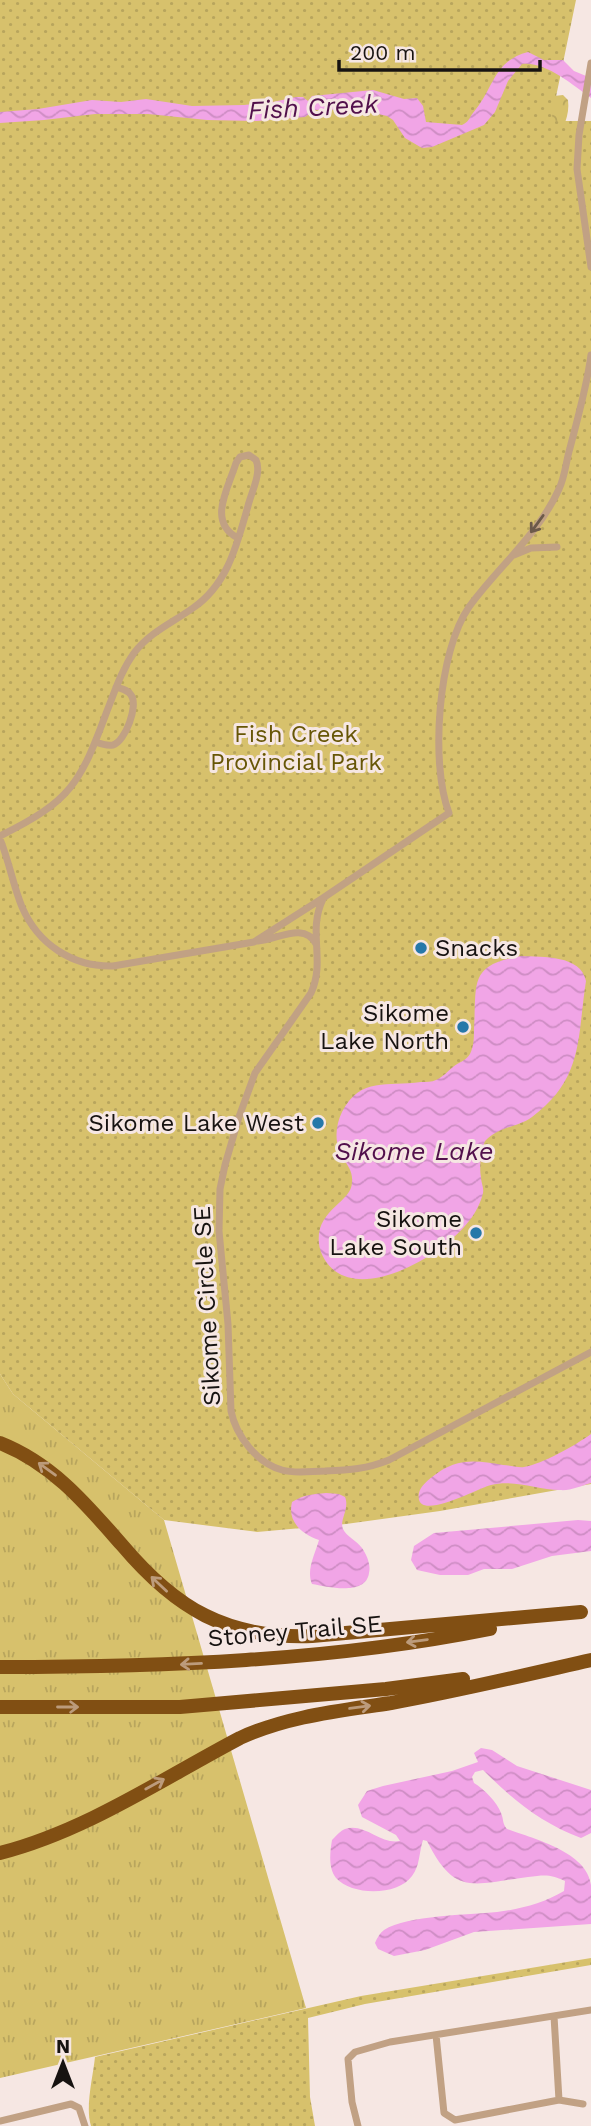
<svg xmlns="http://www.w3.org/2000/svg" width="591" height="2126" viewBox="0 0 591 2126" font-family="'Work Sans',sans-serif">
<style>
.grass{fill:url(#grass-tufts)}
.forest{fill:url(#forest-crowns)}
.park{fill:url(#park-dots)}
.water{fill:url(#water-waves)}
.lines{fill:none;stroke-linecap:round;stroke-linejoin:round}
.minor{stroke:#c1a184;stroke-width:7}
.motorway{stroke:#814f13;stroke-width:14}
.oneway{stroke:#6c5a4a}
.oneway2{stroke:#bc9b7b}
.poi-dot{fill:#2678a9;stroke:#f6e7e3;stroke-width:2.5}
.labels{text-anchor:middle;stroke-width:6;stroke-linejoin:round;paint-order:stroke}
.park-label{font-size:24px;fill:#675606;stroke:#f6e7e3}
.poi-label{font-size:24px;fill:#171311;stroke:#f6e7e3;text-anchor:end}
.street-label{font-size:24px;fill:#171311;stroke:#f6e7e3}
.water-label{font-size:26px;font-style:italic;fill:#52104c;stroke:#f6e7e3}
</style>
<defs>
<pattern id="grass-tufts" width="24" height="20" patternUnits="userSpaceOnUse" patternTransform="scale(1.75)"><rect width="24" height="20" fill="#d7c16c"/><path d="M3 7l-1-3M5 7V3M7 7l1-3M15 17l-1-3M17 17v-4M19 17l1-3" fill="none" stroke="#b8a55d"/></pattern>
<pattern id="forest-crowns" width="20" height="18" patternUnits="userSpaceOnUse" patternTransform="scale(1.75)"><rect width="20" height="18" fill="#d7c16c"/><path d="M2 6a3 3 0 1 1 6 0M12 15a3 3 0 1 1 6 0" fill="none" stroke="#b8a55d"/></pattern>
<pattern id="park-dots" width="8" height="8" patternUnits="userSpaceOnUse" patternTransform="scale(1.75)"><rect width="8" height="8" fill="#d7c16c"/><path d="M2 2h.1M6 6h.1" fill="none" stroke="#b8a55d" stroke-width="1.8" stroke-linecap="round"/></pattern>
<pattern id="water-waves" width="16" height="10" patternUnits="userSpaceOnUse" patternTransform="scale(1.75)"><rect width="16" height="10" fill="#f1a5e6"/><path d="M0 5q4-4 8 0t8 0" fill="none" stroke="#ce8dc4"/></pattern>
</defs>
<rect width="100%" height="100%" fill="#f6e7e3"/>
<path class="grass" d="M0,1374l13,20 151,126 142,488 -306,70z"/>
<path class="forest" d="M563,95l5,5c2,16 -5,28 -12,41l-13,-31 11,-14z"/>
<path class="park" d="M0,0h576l-25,121h40v1363l-151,27 -94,13 -89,8 -93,-12 -151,-126 -13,-20z
M591,1958v7l-226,39 -57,14 2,79 5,29h-224c-6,-19 2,-49 4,-69l266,-61z"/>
<path class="water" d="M528,52l16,8h19l11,11 17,7v20c-18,-13 -46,-37 -69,-34l-14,17 -13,31 -11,13 -52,22 -10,1 -17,-10 -12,-18 -6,-4 -32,-7 -40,1 -10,7 -48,4 -50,-1 -59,-6h-53l-51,6 -44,3v-11l38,-3 54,-9 29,2 25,-3 46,7 52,-1 29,-3 23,-5h7l5,4 4,-5 61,-6 31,9 13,-1 6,8 3,16 36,3c7,-3 7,-7 11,-12 21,-24 20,-52 55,-61z
M521,956c22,1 60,-1 65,25 -9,57 -2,97 -54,136 -15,11 -31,8 -47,24 -4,9 -6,26 -4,36 0,6 3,10 2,16 -2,9 -8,21 -14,28 -23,31 -97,77 -134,50 -8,-6 -15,-17 -16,-27 -4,-35 33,-41 33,-62 1,-10 -4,-16 -9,-24 -9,-14 -8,-32 -1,-46 19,-36 45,-25 79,-30 5,0 11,0 15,-2 7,-3 12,-9 17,-13 6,-5 13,-6 17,-13 4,-8 4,-17 4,-26 3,-45 -6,-63 47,-72z
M591,1434v49c-10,3 -21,8 -31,7 -23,0 -46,-11 -69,-5 -11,2 -78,40 -72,8 1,-6 8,-12 13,-16 24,-19 42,-17 71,-12 6,0 15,3 21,2 18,-3 52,-22 67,-33z
M326,1493l13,1 6,3c5,12 -6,23 -2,32 3,7 14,12 19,19 5,7 9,17 7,25 -3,23 -41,14 -57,11 -6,-14 3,-30 7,-44 -17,-6 -32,-18 -27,-38 11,-7 21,-8 34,-9z
M578,1520l13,1v30l-39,5 -40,13h-28l-16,6h-28l-23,-5 -6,-10 3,-14 20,-13z
M481,1748l11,2 25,16 74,24v43l-10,5c-40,-15 -69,-39 -98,-68l-8,2 -3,5 2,6c10,6 23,19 27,30 3,7 1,10 6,16 27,10 80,23 84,56 0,13 0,26 0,39l-117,8 -49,18 -31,6 -16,-7 -3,-6c2,-5 5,-10 9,-13 24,-15 84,-15 113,-18 24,-3 47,-9 67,-21l1,-10c-15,-7 -20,-6 -37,-4 -55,7 -73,20 -101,-36l-4,-1c-4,12 -3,26 -11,36 -14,20 -60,20 -76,2 -8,-10 -6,-26 -4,-38 3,-3 9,-10 13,-11 19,-7 36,16 55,12l-4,-6 -34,-18 -4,-12 9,-14 16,-5 69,-15 26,-9 -4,-9z"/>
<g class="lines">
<path class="minor" d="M591,63l-12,72 -2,34 14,98
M514,555l17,-7 26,-1
M96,742c5,2 11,4 17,3 12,-3 26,-40 18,-50 -3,-5 -9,-6 -15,-8
M0,836c71,-35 80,-52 107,-125 8,-20 14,-40 27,-58 16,-21 38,-30 59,-45 35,-24 44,-64 55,-102 3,-13 14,-33 8,-46l-7,-5 -9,2 -4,6c-8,26 -29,59 2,75
M0,839c9,22 13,46 22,68 16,37 50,60 91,59l141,-24 69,-44 126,-85c-19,-49 -11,-162 20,-206 28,-39 70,-73 90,-118 6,-12 7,-28 11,-41 8,-31 17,-62 21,-93
M323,899c-16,33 3,61 -12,94l-56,80 -16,44 -14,48 -5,24 -1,42 9,93 3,87c5,25 26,52 51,59 13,4 30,1 43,1 24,-1 42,-2 64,-11l202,-108
M258,941c19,-1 46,-20 58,3
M436,2035l8,78 11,7 104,-20 -5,-84
M559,2100l24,4
M0,2121l71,-17 8,4 6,18
M358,2126l-6,-24 -4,-43 7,-7 35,-10 201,-32"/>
<path class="motorway" d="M0,1443c53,21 86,61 122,102 54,64 105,94 190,91l269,-24
M0,1667c162,0 331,-6 490,-38
M0,1707h180l206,-18 77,-10
M0,1853c86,-22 162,-74 240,-115 48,-22 99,-27 151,-35 67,-12 134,-28 200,-43"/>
</g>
<defs><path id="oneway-shaft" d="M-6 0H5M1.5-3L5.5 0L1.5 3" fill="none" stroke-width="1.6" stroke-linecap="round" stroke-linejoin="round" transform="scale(1.75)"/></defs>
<use class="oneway" href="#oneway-shaft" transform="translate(537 524) rotate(126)"/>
<g class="oneway2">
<use href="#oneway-shaft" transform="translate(47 1469) rotate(-144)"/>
<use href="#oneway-shaft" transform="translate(159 1584) rotate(-137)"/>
<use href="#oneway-shaft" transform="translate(417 1641) rotate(172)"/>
<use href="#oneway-shaft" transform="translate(191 1664) rotate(177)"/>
<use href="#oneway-shaft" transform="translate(68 1707)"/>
<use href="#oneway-shaft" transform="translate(360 1707) rotate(-8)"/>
<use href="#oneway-shaft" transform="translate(155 1784) rotate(-29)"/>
</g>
<g class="poi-dot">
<circle cx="421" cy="948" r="7"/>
<circle cx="463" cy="1027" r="7"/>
<circle cx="318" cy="1123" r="7"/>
<circle cx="476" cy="1233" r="7"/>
</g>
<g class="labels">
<g class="park-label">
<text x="296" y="742">Fish Creek<tspan x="296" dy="28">Provincial Park</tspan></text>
</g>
<g class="poi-label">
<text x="435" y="956" text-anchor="start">Snacks</text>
<text x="449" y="1021">Sikome<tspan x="449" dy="28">Lake North</tspan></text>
<text x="304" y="1131">Sikome Lake West</text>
<text x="462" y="1227">Sikome<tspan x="462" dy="28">Lake South</tspan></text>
</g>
<g class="street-label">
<text transform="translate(207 1306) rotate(-93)" y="8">Sikome Circle SE</text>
<text transform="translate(295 1631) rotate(-5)" y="8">Stoney Trail SE</text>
</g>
<g class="water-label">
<text transform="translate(313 107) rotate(-3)" y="9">Fish Creek</text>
<text x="414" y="1160">Sikome Lake</text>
</g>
</g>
<g transform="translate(63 2063)" stroke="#f6e7e3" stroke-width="5" paint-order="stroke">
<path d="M0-5L12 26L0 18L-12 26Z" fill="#171311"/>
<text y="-10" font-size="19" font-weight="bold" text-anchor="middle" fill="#171311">N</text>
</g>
<path d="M339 60v10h201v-10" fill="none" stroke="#171311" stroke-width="3.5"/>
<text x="350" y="60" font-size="21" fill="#171311" stroke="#f6e7e3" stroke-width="5" paint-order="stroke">200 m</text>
</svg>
